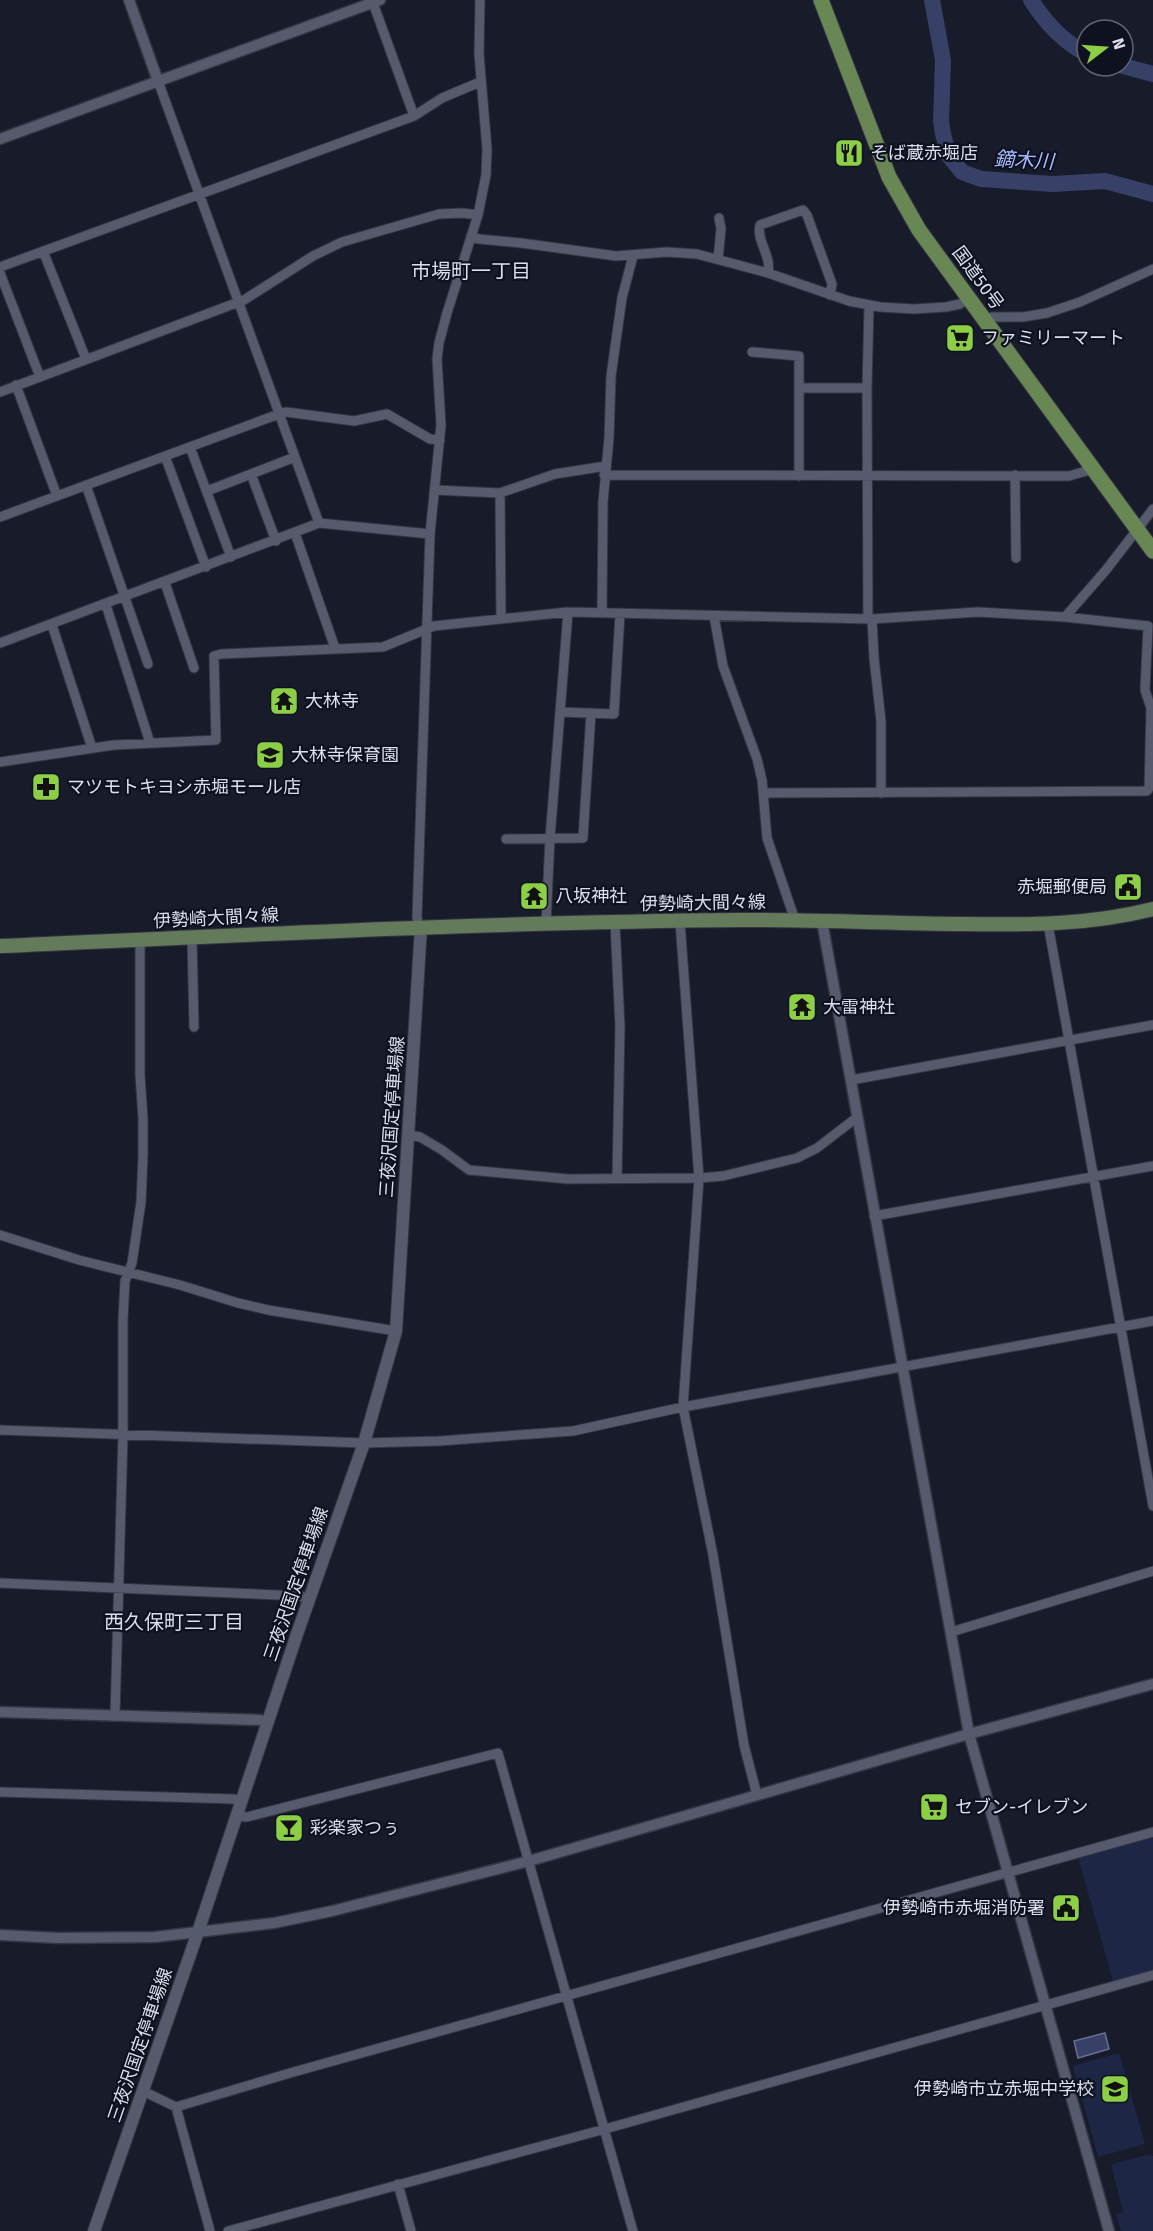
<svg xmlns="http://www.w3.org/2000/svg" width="1153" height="2231" viewBox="0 0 1153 2231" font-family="'Fira Sans','Noto Sans JP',sans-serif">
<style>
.green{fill:#1e2645}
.water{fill:#374168;stroke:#68708f;stroke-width:1.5}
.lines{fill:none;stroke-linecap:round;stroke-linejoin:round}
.river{stroke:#374168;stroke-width:16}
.minor-casing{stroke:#343642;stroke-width:11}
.tertiary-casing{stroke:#343642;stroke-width:13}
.secondary-casing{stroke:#343642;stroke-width:14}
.primary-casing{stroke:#343642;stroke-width:16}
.trunk-casing{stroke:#343642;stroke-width:17}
.minor{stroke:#555a6c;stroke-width:9}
.tertiary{stroke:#555a6c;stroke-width:10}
.secondary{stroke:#555a6c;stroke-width:12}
.primary{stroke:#647b5b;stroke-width:14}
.trunk{stroke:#698655;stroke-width:15}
.labels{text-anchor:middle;stroke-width:4.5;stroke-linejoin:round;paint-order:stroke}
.poi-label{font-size:18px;fill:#dcdfea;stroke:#0e1220;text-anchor:start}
.street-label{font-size:18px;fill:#dcdfea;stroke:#0e1220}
.water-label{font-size:20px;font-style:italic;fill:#a8bbfe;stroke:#0e1220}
.neighbourhood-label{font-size:20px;fill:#dcdfea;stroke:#0e1220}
</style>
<rect width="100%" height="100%" fill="#171b2a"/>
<path class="green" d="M1153,1836v134l-40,11 -35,-124z
M1119,2053l26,91 -47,13 -25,-91z
M1147,2155l6,1v75h-32l-5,-17 7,-2 -12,-48z"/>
<path class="water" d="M1105,2033l4,16 -31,9 -4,-17z"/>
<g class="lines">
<path class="river" d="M932,0l11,60 -2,61 2,13 6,22 13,16 19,7 72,5 52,-3 48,13
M1031,0c14,22 32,42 56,54
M1123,66l30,8"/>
<g class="minor-casing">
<path id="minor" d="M373,3l41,113
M158,81l161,442
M471,236l8,3 42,4 95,13 51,-4 30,2 71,19 81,28 31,6 34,2 32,-2 14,-3 8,-5
M43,251l43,108
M718,259l3,-30 -2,-11
M0,267l414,-151 28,-18 38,-16
M0,273l40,104
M768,273c4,-17 -12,-32 -8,-48l43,-15 4,5 25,69 -2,11
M983,320l9,-3h31l24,-4 33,-11 73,-33
M752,352l47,4v32
M16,385l41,111
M0,392l244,-92 69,-44 29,-14 97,-28 23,-1 16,2
M190,447l41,110
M165,456l41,111
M251,474l25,67
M604,475l465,1 24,-7
M1015,475l1,83
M799,476v-88h68
M86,485l62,179
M435,490l65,3 55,-19 51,-8
M207,491l88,-34
M500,493l1,125
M0,517l279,-103 7,-2 68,9 33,-7 43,25 10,1
M295,533l40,115
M165,583l29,85
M106,605l44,138
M602,612l1,-110 6,-64 2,-62 11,-78 11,-42
M714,616l9,50 34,93 5,21 5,58 28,82
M1065,617l41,-47 47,-61
M868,619l-1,-231 2,-82
M872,619l2,39 7,63v72
M52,625l40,123
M0,643l319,-120 111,11
M560,712l54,2 6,-100
M0,762l114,-17 102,-5 -2,-84 7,-2 162,-7 51,-21 134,-14 304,7 106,-7 87,5 83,9 -3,64 6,18 -2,80 -2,3 -382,2
M506,839l77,-1 8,-125
M680,922l19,256 -16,229 30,148 31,190 13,50
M546,923l4,-85 18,-226
M615,923l5,104 -3,152
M1048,924l105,582
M421,927l-3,-3 -1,-7 13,-383 11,-109 -4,-66 2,-16 8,-30 31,-98 8,-40 1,-26 -8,-95 1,-54
M192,938l2,89
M851,1080l302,-55
M409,1135l11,2 22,13 27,20 99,9 131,-1 24,-2 74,-18 20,-10 39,-30
M874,1216l279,-50
M0,1235l79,25 101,25 58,18 30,7 128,21
M0,1430l364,13 75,-2 134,-10 110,-24 470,-86
M0,1583l300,13 9,3
M951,1632l202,-61
M115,1716l8,-281v-116l2,-38 7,-18 9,-61 2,-46v-37l-3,-44v-135
M0,1792l234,7 7,3
M236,1816l11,1 251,-64 135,478
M143,2091l33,16 114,-34 863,-241
M176,2107l34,124
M398,2184l13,47
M228,2231l377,-102 548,-154"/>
</g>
<g class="tertiary-casing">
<path id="tertiary" d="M129,0l29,81
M0,139l380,-139
M822,921l147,813 140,497
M0,1712l260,8 8,2
M0,1935l59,3 96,-1 119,-14 58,-12 197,-50 440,-127 184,-50"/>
</g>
<g class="secondary-casing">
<path id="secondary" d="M94,2231l104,-299 99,-298 67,-191 32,-112 25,-404"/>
</g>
<g class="primary-casing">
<path id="primary" d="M0,946c247,-11 495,-24 742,-26 74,0 147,3 221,4 65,1 127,1 190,-15"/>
</g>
<g class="trunk-casing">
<path id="trunk" d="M821,0l68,177 30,53 234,321"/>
</g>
<use href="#minor" class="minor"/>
<use href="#tertiary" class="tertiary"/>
<use href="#secondary" class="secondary"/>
<use href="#primary" class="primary"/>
<use href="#trunk" class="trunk"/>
</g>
<defs>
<g id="restaurant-square" transform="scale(1.5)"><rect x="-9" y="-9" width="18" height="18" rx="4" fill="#8cce45" stroke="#0e1220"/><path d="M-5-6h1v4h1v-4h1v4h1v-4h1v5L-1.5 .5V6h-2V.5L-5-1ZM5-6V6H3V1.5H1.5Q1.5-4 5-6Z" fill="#111"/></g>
<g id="supermarket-square" transform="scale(1.5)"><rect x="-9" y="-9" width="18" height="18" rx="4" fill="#8cce45" stroke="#0e1220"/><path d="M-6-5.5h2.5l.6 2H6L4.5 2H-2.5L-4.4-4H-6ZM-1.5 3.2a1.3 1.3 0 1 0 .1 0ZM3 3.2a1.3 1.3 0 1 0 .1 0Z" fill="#111"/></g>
<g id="temple-square" transform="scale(1.5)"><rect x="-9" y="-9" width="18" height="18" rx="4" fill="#8cce45" stroke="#0e1220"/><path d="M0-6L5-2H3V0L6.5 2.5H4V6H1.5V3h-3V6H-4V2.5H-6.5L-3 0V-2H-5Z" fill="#111"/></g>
<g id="school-square" transform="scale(1.5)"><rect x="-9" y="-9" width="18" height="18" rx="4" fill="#8cce45" stroke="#0e1220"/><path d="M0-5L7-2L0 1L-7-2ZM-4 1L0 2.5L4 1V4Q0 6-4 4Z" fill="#111"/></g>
<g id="pharmacy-square" transform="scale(1.5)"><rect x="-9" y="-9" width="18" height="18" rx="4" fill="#8cce45" stroke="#0e1220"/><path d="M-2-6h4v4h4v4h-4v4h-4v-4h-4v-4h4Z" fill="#111"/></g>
<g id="civic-square" transform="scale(1.5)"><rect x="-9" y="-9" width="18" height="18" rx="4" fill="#8cce45" stroke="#0e1220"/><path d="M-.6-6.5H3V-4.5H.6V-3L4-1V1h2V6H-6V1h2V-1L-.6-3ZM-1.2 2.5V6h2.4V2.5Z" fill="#111"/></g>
<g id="bar-square" transform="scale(1.5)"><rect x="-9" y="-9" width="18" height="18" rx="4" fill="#8cce45" stroke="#0e1220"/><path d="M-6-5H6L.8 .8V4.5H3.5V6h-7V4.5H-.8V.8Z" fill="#111"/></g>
</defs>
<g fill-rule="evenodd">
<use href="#restaurant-square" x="849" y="153"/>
<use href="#supermarket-square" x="960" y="338"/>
<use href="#temple-square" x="284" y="701"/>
<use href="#school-square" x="270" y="755"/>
<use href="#pharmacy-square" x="46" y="787"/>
<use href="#civic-square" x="1128" y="887"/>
<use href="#temple-square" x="534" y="896"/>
<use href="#temple-square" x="802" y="1007"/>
<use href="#supermarket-square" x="934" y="1807"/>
<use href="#bar-square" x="289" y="1828"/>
<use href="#civic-square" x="1066" y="1908"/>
<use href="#school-square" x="1115" y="2089"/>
</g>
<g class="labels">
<g class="poi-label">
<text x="870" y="159">そば蔵赤堀店</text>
<text x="981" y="344">ファミリーマート</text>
<text x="305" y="707">大林寺</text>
<text x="291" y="761">大林寺保育園</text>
<text x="67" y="793">マツモトキヨシ赤堀モール店</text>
<text x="1107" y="893" text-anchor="end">赤堀郵便局</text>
<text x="555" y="902">八坂神社</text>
<text x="823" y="1013">大雷神社</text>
<text x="955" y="1813">セブン-イレブン</text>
<text x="310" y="1834">彩楽家つぅ</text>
<text x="1045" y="1914" text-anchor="end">伊勢崎市赤堀消防署</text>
<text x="1094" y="2095" text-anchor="end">伊勢崎市立赤堀中学校</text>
</g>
<g class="street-label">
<text transform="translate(978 278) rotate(54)" y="6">国道50号</text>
<text transform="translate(703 903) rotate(-1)" y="6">伊勢崎大間々線</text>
<text transform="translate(216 918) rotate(-3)" y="6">伊勢崎大間々線</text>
<text transform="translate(392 1117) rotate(-86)" y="6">三夜沢国定停車場線</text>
<text transform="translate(296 1584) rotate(-71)" y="6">三夜沢国定停車場線</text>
<text transform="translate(140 2045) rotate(-71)" y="6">三夜沢国定停車場線</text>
</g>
<g class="water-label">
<text transform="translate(1024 160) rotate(3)" y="7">鏑木川</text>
</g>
<g class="neighbourhood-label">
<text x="471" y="278">市場町一丁目</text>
<text x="174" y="1629">西久保町三丁目</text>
</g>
</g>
<g transform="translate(1105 48) rotate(73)"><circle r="28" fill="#0e1220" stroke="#606471" stroke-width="1.5"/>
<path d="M0-4.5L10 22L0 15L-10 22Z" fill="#8cce45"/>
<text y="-9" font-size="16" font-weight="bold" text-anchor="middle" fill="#dcdfea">N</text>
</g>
</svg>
